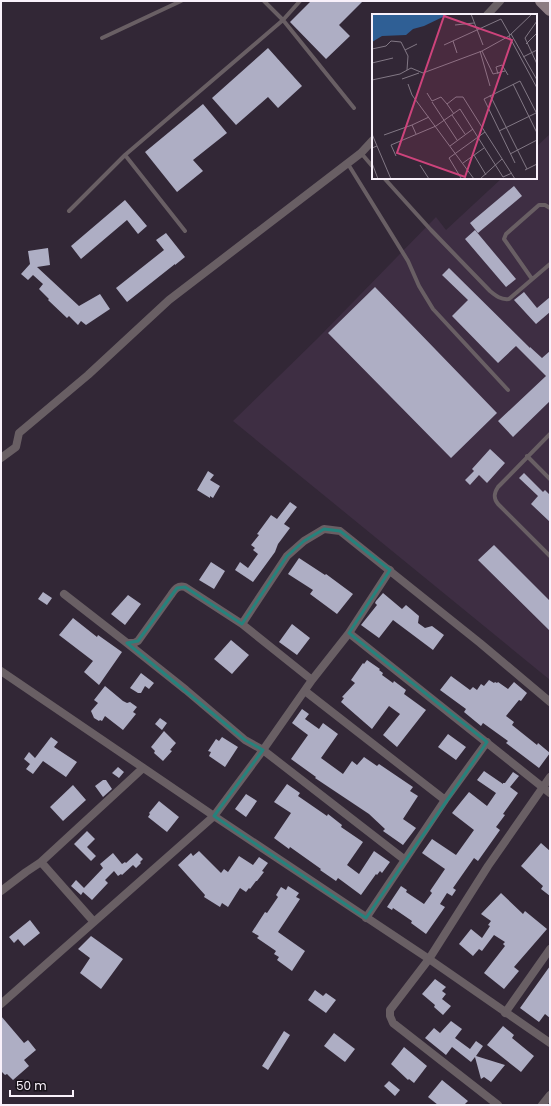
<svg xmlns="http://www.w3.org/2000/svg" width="551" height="1106" viewBox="0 0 551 1106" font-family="Poppins,sans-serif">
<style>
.built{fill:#3e2e43}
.building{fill:#aeaec4}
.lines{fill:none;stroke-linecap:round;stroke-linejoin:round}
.lane{stroke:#695f64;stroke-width:4}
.street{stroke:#695f64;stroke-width:8}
.secondary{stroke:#8c7c83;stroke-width:12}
.marked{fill:none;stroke:#26827c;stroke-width:3;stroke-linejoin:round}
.inset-road{fill:none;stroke:#827885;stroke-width:1}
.view{fill:#cd437b;fill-opacity:0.15;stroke:#cd437b;stroke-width:2}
.inset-edge{fill:none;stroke:#f9f1fb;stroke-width:2}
</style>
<rect width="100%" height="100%" fill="#322736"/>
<path class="built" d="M550,134v546l-317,-259 85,-83 118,-121 10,13 56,-52h34v-31z"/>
<path class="building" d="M311,1h52l-24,24 11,11 -24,23 -36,-37z
M268,48l34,38 -24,22 -10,-11 -32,28 -24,-27z
M203,104l24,29 -34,27 10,11 -26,21 -32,-40z
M514,186l8,10 -44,37 -8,-10z
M125,200l22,26 -9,8 -11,-14 -46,39 -10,-13z
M475,230l41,49 -10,8 -41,-48z
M166,233l19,24 -10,8v-1l-48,38 -11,-14 48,-38 -8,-10z
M48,248l2,17 -13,2 42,39 21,-12 10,15 -24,16 -5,-4 -3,4 -9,-9 -2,2 -19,-18 1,-1 -10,-10 4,-5 -10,-9 -5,5 -7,-6 9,-10 -2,-13z
M449,268l81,80v-1l12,11 8,-7v50l-37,36 -15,-16 48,-45 -30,-30 -18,17 -46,-47 16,-16 -26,-25z
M375,287l122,126 -46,45 -123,-125z
M524,292l13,16 13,-11v15l-14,12 -22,-24z
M490,449l15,14 -18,20 -8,-8 -9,10 -5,-5 9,-9 -2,-2z
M208,471l6,4 -4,5 10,6 -7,12 -3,-2v2l-13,-8z
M524,473l19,19 2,-2 5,5v27l-19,-18 7,-8 -19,-18z
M290,502l7,5 -13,17 6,4 -12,16 -3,8 -22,30 -18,-12 5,-8 8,6 10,-14 -5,-4 2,-2 -4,-3 8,-10 -2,-1 14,-19 6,4z
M494,545l56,56v30l-72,-71z
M299,558l26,17 1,-1 27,20 -16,20 -27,-20 3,-4 -25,-16z
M211,562l14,9 -11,18 -15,-9z
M43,592l9,6 -5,7 -9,-6z
M383,593l19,16 4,-4 13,11 -1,7 7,5 7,-2 12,9 -11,15 -40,-30 -14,18 -18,-13 16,-20 -2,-2 1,-2z
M128,595l13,9 -16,21 -14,-11z
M73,618l24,19 1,-2 24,17 -23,33 -15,-13 9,-11 -34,-26z
M292,624l18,14 -13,17 -18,-13z
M231,640l18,15 -17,19 -18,-15z
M367,660l13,9 -1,1 4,3 -1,2 11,8 1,-2 12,9 -2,4 22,16 -29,37 -14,-12 17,-21 -11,-8 -17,23 -31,-27 3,-4 -2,-1 13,-14 -4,-3 12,-17 1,1z
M141,673l13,10 -5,6 -4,-3 -4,7h-3l-8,-5z
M451,676l19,14 3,-3 4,3 4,-6 3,2 5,-6 5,3 1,-1 2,1 1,-1 10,7 6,-7 13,11 -6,8 -2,-1 -13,16 8,6 -2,3 25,20 1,-2 12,10 -11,15 -33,-25 2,-2 -25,-18 -2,3 -17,-14 2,-3 -26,-19z
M105,686l18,15 4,2 3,-1 7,5 -4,5 3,2 -13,16 -18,-14 -3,5 -2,-1 -1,1 -5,-3 -3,-7 7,-8 -4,-3z
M302,709l7,5 -4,5 14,10 4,-6 15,11 -17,24 22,16 9,-13 5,4 7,-8 13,9 2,-2 34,23 -3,4 8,5 -15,23 13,9 -13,17 -20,-14 2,-2 -16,-15 -54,-36 1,-1 -25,-18 17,-24 -16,-12z
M160,718l7,5 -5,7 -7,-6z
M164,731l12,12 -6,7 2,1 -9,10 -9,-8 1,-2 -4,-4z
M448,734l18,13 -10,13 -18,-13z
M51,737l7,5 -4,5 23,15 -11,15 -23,-16 -10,13 -7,-5 4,-5 -6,-5 5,-7 6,6z
M222,737l16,10 -13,20 -16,-11 2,-4 -3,-1 8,-12 3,2z
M118,767l6,5 -5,6 -7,-5z
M484,771l19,13v-1h2l8,-11 6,4 -9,11 8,6 -15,21 2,1 -9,12 4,3 -22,31 -4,-3 -21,30 3,2 -4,6 -5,-3 -7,11 5,3 -19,27 -15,-11 1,-2 -19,-13 -1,2 -5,-3 14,-21 6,4 -1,2 18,12 8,-11 -2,-2 15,-22 -23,-16 10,-14 24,16 18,-25 -22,-17 17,-21 18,14 9,-13 -19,-13z
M103,780h3l6,9 -9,8 -8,-11z
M287,784l13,9 -2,3 29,20 1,-2 14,11 -1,2 22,15 -16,23 12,9 15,-23 16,11 -8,11 -2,-2 -3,4 -1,-1 -15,21 -23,-17 -2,3 -16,-11 1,-1 -31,-22 -1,2 -15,-11 17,-25 -17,-11z
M73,785l13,15 -23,21 -13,-14z
M246,794l11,7 -11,16 -11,-8z
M159,801l20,16 -12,15 -19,-15 2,-3 -1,-1z
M87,831l8,8 -8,8 9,9 -5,5 -17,-17z
M541,843l9,8v45l-9,-7 2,-3 -22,-20z
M199,851l22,22 3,-4 4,3 11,-16 14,9 6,-8 9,6 -6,8 2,1 -7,9h-1l-6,8 -1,-1 -3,4 -6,-4 -12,19 -6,-4 -2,4 -16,-10 1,-2 -27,-30 13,-12 2,3z
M113,853l9,11 3,-2 1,1 11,-10 6,6 -3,3 1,1 -5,5 -3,-3 -11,10 -1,-1 -3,2 -4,-5 -9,9 3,3 -16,17 -9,-8 -2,3 -10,-9 5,-6 8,8 19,-20 -3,-4z
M288,886l11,7 -3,4 4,2 -22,33 27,19 -13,20 -15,-11 2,-3 -5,-3 2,-3 -19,-13 2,-2 -7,-4 13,-20 2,1 11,-16 -2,-2 5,-8 5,3z
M501,893l22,21 2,-3 22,18 -33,38 5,4 -15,18 -20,-16 21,-27 -2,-2 2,-2 -11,-7 -12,16 -3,-2 -6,7 -14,-12 12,-15 11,9 8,-12 -2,-1 3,-4 -10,-7z
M30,920l10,13 -16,13 -6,-7 -4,4 -5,-6z
M91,936l32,23 -22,30 -21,-16 10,-15 -12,-9z
M550,966v52l-5,-4 -6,8 -19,-14z
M435,979l11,8 -4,4 4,3 -4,5 9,7 -8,9 -9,-8 1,-2 -13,-11z
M315,990l8,6 3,-3 10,7 -10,13 -18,-13z
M1,1016l23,27 4,-3 8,10 -12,10 5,6 -16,14 -6,-6 -2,1 -4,-4z
M451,1021l11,8 -7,9 15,11 6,-8 7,5 -7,10 29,9 -14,17 -7,-5 -3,2 -6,-22 -4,5 -19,-15 -6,8 -21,-17 9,-10 6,5z
M503,1026l11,9 -2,3 22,18 -13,16 -34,-27z
M284,1031l6,4 -22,35 -6,-4z
M334,1033l21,16 -10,13 -21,-16z
M404,1047l23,19 -13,17 -5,-4 -1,1 -17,-16z
M442,1080l26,21 -4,4h-26l-10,-8z
M389,1081l11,9 -5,6 -11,-10z"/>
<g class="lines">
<path class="lane" d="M264,1l19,19 71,88
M102,38l79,-37
M361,153l12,14
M125,155l60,76
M348,164l60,97 11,25 14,23 75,81
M384,178l47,52 59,61c6,5 11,9 19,8l41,-35
M69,211l56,-56 158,-135 17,-19
M532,279l-28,-40 2,-5 33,-29h6l5,3
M550,434l-52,53c-4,6 -5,11 0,17l52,52
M527,456l23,23"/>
<path class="street" d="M487,15l13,-14
M1,458l15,-11 3,-14 69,-58 81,-75 192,-147 12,-13
M64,594l63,49h7l4,-2 33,-46c4,-6 7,-10 14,-8l57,37 45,-68 17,-15 20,-12 16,2 140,112 70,59
M242,624l70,56
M349,633l41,-63
M127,643l59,47 59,50 18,10 142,110
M1,671l213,145 215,143 121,84
M305,691l140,109
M41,862l102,-94
M1,891l25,-19 15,-10 53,60
M366,918l79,-118 42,-58
M1,1004l213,-188 49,-66 49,-70 37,-47 201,160
M505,1013l45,-64
M498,1105l-105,-82 -3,-7v-6l39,-51 59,-93 62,-89
M542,1105l8,-10"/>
<path class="secondary" d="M541,1l9,9"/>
</g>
<path class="marked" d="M324,529l16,2 50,39 -41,63 138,109 -121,176 -152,-102 49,-66 -18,-10 -118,-97 11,-2 39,-53 8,-1 57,37 45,-68 17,-15z"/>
<g transform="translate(372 14)">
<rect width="165" height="165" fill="#322736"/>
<path d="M0,0h77l-25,12 -11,3 -7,6 -24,1 -10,6z" fill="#2f5f95"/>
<path class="inset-road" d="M99,0l12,31M165,7l-12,17 12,26M83,11l19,-2M139,20l26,46M137,22l28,52M81,27l4,12M154,30l11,-11M72,31l57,-26 9,16M0,35l14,-3 5,-5 10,1 7,14 -1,14M33,36l12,-6M108,37l10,35M110,37l11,23 12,-3M151,43l14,-7M0,49l21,-5M126,60l-2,-7 6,-2 6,10M30,65l17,-6M0,66l28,-6 11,-6 12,5 59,-22 27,-15 23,-22M36,70l4,11 62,84M141,70l24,49M55,79l5,8 9,-4 6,7 9,-7h7l22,35M118,81l37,74M60,88l25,38M75,90l7,10M80,101l13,19M40,111l17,-8M127,117l37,-18M0,120l5,12M12,121l28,-10 4,9M78,132l23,-17M0,134l5,-2 14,33M138,140l27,-14M102,141l12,20M24,142l-5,-11 45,-19 24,-17 43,68 9,-4M0,149l6,16M91,149l21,-15M143,149l-31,-64 36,-18 17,33M48,151l9,14M153,156l12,-6M89,164l-12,-20 36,-26 30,47M108,165l22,-20"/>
<path class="view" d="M72,2l68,24 -47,137 -68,-24z"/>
<rect width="165" height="165" class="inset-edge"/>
</g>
<rect width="551" height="1106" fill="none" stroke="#f9f1fb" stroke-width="4"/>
<path d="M10 1090v6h63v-6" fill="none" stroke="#f9f1fb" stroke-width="2"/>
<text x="16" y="1090" font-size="12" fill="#f9f1fb" stroke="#171219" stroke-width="3" paint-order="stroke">50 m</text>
</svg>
